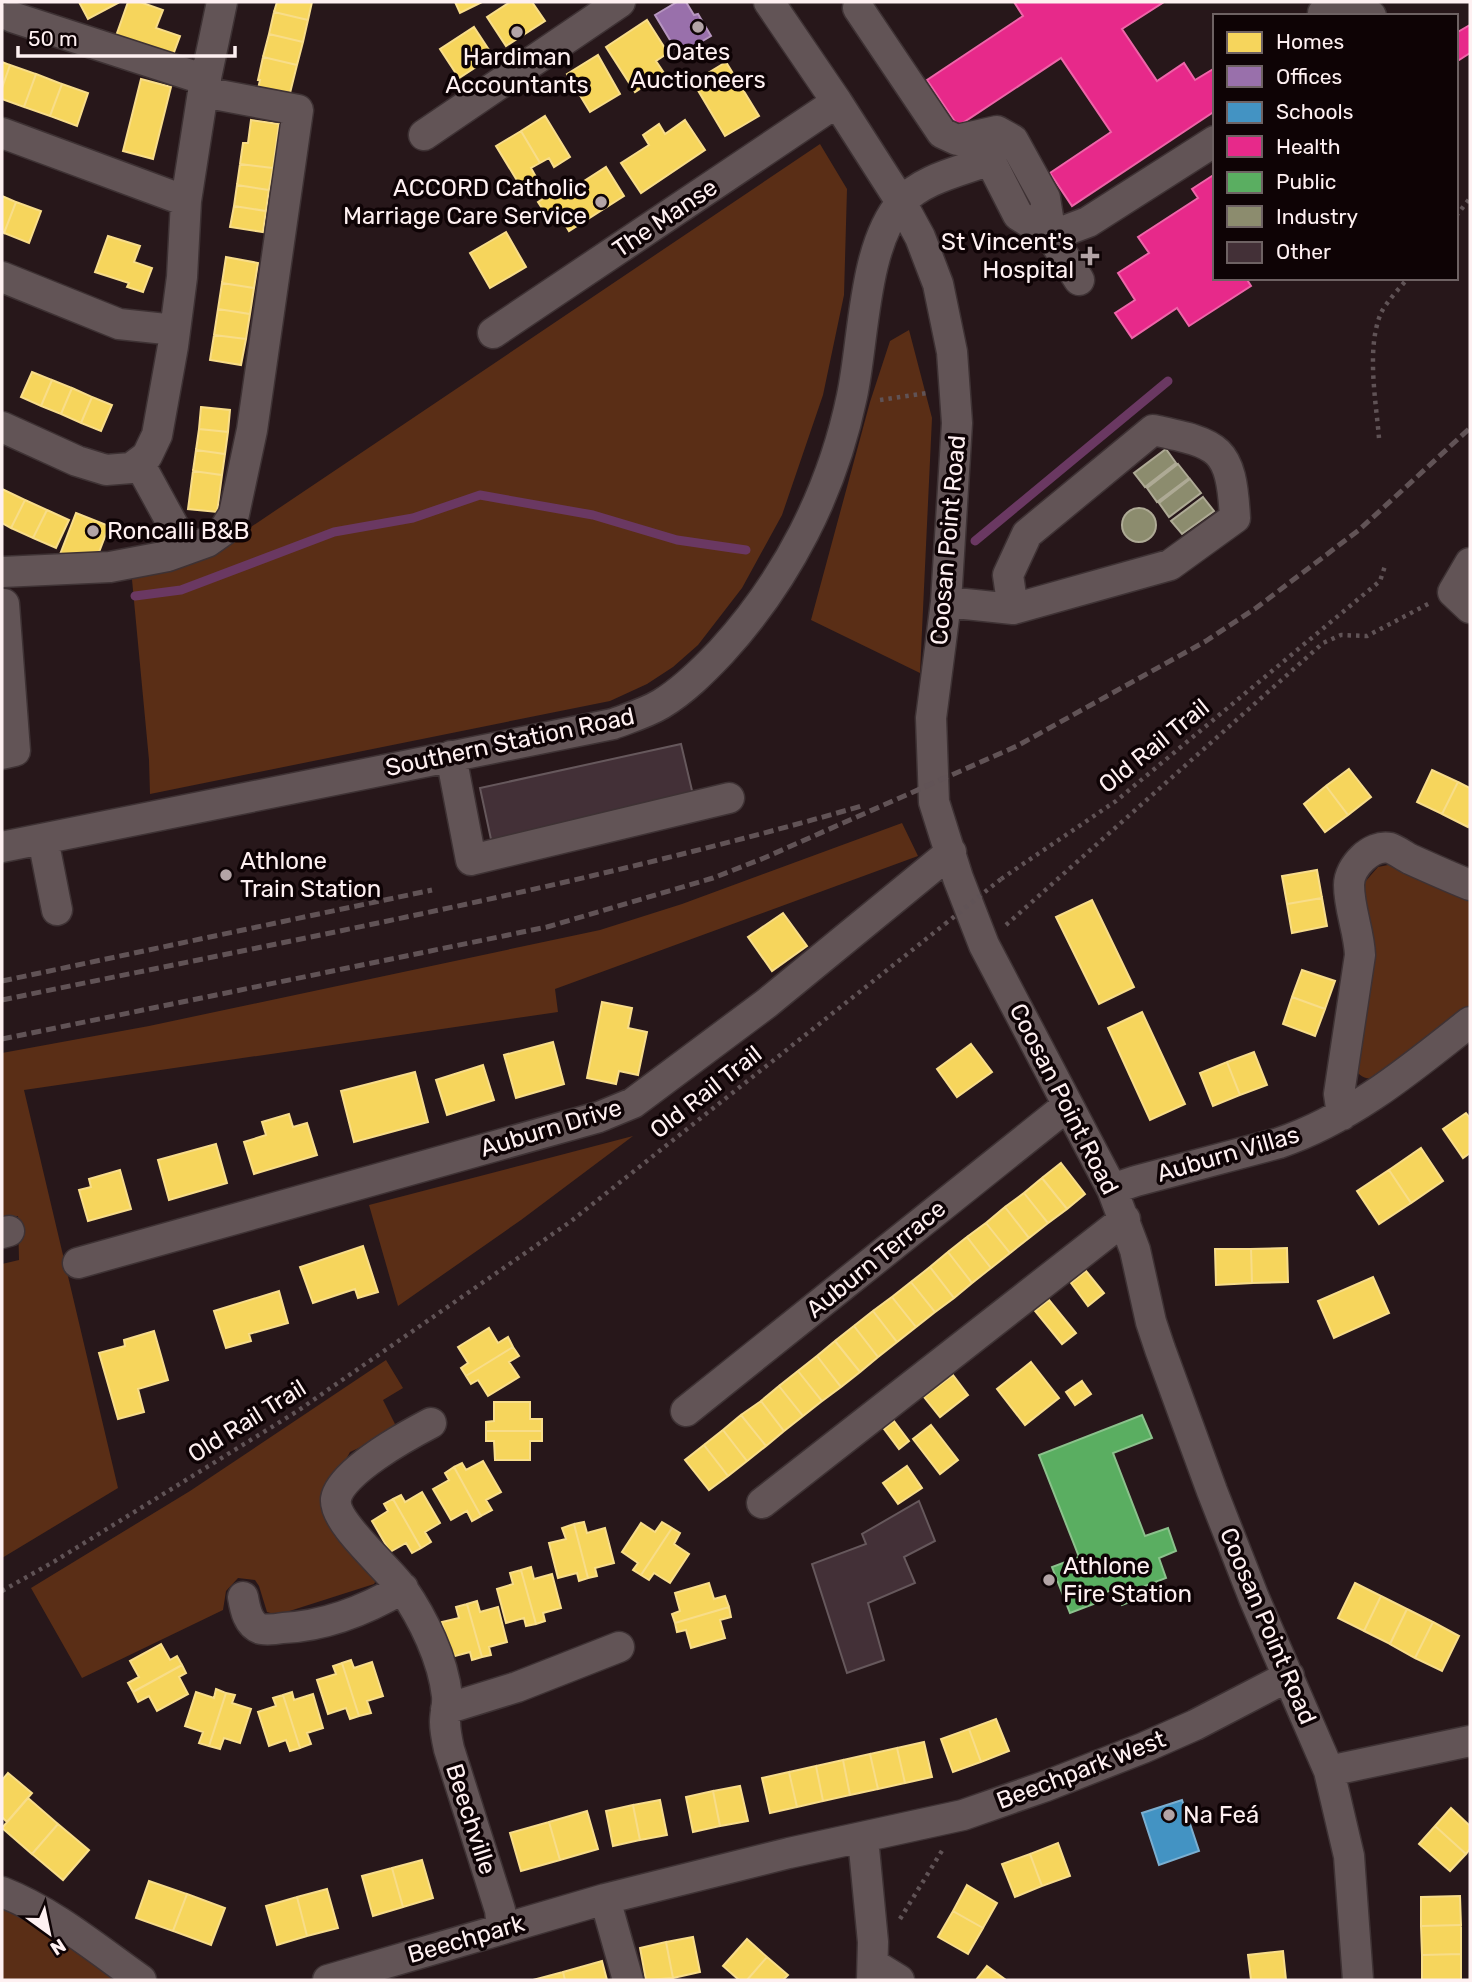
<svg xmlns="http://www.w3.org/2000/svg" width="1472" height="1982" viewBox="0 0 1472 1982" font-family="Rubik,sans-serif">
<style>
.green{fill:#5a2e16}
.homes{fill:#f6d55c;stroke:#f8dd89;stroke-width:2}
.offices{fill:#9970ab;stroke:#b796c0;stroke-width:2}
.schools{fill:#4393c3;stroke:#7bafd1;stroke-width:2}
.health{fill:#e7298a;stroke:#ee65a9;stroke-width:2}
.public{fill:#5aae61;stroke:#8bc28c;stroke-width:2}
.industry{fill:#8c8c6e;stroke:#aeaa95;stroke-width:2}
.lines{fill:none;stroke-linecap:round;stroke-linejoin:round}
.stream{stroke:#6a3862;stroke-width:9}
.building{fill:#433037;stroke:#66585c;stroke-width:2}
.minor-casing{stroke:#3e3234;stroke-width:33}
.path{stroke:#605356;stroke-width:4.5;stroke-dasharray:3.5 5;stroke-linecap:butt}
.minor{stroke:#625456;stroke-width:30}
.rail{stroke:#615356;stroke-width:5;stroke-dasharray:10 5;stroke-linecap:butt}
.path-bridge{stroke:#605356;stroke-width:4.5;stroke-dasharray:3.5 5;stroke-linecap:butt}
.poi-dot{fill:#b3a4a6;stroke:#0e0305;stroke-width:2.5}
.labels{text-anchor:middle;stroke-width:7;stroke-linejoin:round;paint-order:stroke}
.poi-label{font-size:24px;fill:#fef0f1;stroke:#0e0305;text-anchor:start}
.street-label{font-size:24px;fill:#fef0f1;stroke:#0e0305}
</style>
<rect width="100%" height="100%" fill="#27171a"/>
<path class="green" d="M820,144l27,45 -3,106 -21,100 -41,120 -40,73 -44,57 -25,22 -26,17 -37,17 -460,93 -1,-34 -18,-191 77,-17 34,-19z
M909,330l23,88 -12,255 -109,-53 59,-218 20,-61z
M902,823l16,33 -363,133 3,23 -534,78 94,398 -116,70v-294l17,-4 -1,-44 -16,3v-166l147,-27 451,-96 82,-26z
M1398,863l72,34v110l-93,70c-10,3 -16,1 -22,-8l9,-186 14,-16z
M633,1136l-112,84 -123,86 -29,-101z
M386,1360l17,28 -20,12 13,26 -16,12 -30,14 -13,24 41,101 -4,7 -97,31 -10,-3 -8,-26 -4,-6 -17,-2 -12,13 -3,19 -141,68 -51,-90 159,-97z
M2,1903l123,77h-123z"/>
<path class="homes" d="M79,2h38l1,1 -30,16z
M128,2h12l23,8 -7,18 24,8 -10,27 -54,-27z
M277,2h35l-4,18 -34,-8z
M455,2h27l-22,11z
M510,2h22l13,19 -39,25 -19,-29z
M274,12l34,8 -5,22 -34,-8z
M647,20l21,33 -12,8 8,12 -29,19 -29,-45z
M474,27l19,29 -34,22 -19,-29z
M269,34l34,8 -6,23 -34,-8z
M598,55l22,39 -30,18 -23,-38z
M263,57l34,8 -9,36 -31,-7 3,-14h-2z
M2,62l8,3 -8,23z
M726,62l33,54 -34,20 -32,-54z
M10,65l26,9 -12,33 -22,-8v-11z
M36,74l26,10 -12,32 -26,-9z
M141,79l30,8 -18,72 -30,-8z
M62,84l26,9 -11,33 -27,-10z
M545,116l25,41 -16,10 -5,-9 -9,5 -19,-32z
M251,120l28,4 -6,44 -33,-4 3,-21h5z
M685,120l20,30 -64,43 -20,-30 28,-18 -6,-10 16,-11 6,10z
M521,131l19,32 -9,5 5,9 -15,10 -25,-41z
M240,164l33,4 -4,22 -32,-5z
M606,167l18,29 -55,35 -9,-15 -9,6 -13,-20 14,-9 4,6z
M237,185l32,5 -3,21 -32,-5z
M2,196l14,6 -12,31 -2,-1z
M16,202l25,9 -12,32 -25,-10z
M234,206l32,5 -3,21 -33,-5z
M506,232l20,35 -36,21 -20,-35z
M108,236l32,10 -6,16 18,6 -9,24 -16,-5 2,-4 -34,-11z
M226,257l32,6 -4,25 -32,-5z
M222,283l32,5 -4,26 -32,-5z
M218,309l32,5 -4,25 -32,-4z
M214,335l32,4 -5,26 -31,-5z
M32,372l20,8 -11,26 -20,-9z
M52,380l20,8 -11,26 -20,-8z
M72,388l20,9 -11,26 -20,-9z
M92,397l20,8 -11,26 -20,-8z
M201,407l29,3 -2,22 -29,-3z
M199,429l29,3 -3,22 -29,-4z
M196,450l29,4 -3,21 -29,-4z
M193,471l29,4 -5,37 -29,-3z
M2,489l23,11 -14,28 -9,-5z
M25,500l22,10 -14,28 -22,-10z
M47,510l22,10 -13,28 -23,-10z
M76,513l33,13 -13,34 -37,-3z
M1349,769l22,28 -23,18 -22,-29z
M1432,770l26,12 -16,32 -25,-12z
M1458,782l12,6v34l-2,5 -26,-13z
M1326,786l22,29 -23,17 -21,-28z
M1317,870l5,28 -35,6 -5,-28z
M1322,898l5,28 -35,7 -5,-29z
M1092,900l42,87 -35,17 -43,-87z
M783,913l24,33 -35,25 -24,-34z
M1302,970l33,11 -10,28 -33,-12z
M1292,997l33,12 -10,27 -32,-12z
M602,1002l30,6 -4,20 19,4 -9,43 -19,-4 -3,13 -29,-6z
M1142,1012l43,92 -35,16 -42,-92z
M553,1042l11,42 -48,14 -12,-43z
M971,1044l21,28 -35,25 -20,-28z
M1254,1052l13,33 -27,10 -13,-33z
M1227,1062l13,33 -27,11 -13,-33z
M483,1065l11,35 -47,15 -11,-35z
M415,1072l13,50 -74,20 -13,-51z
M1466,1113l4,5v35l-7,5 -20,-29z
M289,1114l4,13 14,-4 10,32 -63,19 -10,-32 22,-7 -4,-13z
M216,1144l11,39 -58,17 -11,-40z
M1421,1148l22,33 -32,22 -22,-33z
M1061,1163l24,31 -18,15 -25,-31z
M120,1170l11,39 -43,12 -9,-31 12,-3 -2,-8z
M1389,1170l22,33 -32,21 -22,-33z
M1042,1178l25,31 -19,14 -24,-30z
M1024,1193l24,30 -19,15 -24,-31z
M1005,1207l24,31 -19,15 -24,-30z
M986,1223l24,30 -19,15 -24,-31z
M967,1237l24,31 -19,15 -24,-31z
M363,1246l15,46 -20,6 -3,-9 -42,14 -13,-36z
M1287,1248l1,34 -36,1 -1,-34z
M1215,1249h36l1,34 -36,2z
M948,1252l24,31 -18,15 -24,-31z
M930,1267l24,31 -19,14 -24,-30z
M1086,1271l18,22 -16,13 -17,-23z
M1373,1277l16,36 -55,25 -16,-37z
M911,1282l24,30 -19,15 -24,-30z
M279,1291l9,32 -39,11 2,7 -25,7 -12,-37z
M892,1297l24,30 -19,15 -24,-31z
M1049,1300l27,33 -14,11 -27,-33z
M873,1311l24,31 -19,15 -24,-31z
M854,1326l24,31 -18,15 -25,-31z
M489,1328l9,15 10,-6 5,10 -47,29 -5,-8 7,-5 -10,-16z
M154,1331l14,49 -30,9 6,23 -26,7 -19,-66 26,-7 -1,-6z
M835,1341l25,31 -19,15 -24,-31z
M513,1347l6,9 -10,6 10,15 -31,19 -10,-16 -7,4 -5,-8z
M817,1356l24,31 -19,14 -24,-30z
M1031,1362l28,36 -34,27 -28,-36z
M798,1371l24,30 -19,15 -24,-30z
M953,1375l15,20 -28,22 -16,-20z
M1082,1381l9,13 -16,11 -9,-13z
M779,1386l24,30 -19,15 -23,-30z
M761,1401l23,30 -18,15 -25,-31z
M494,1402h36v17h12v12h-56v-9l8,-1z
M741,1415l25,31 -19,15 -24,-31z
M894,1421l15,20 -10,8 -15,-20z
M931,1425l27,35 -18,14 -27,-35z
M723,1430l24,31 -19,15 -24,-31z
M486,1431h56v10h-12v19h-35l-1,-19h-8z
M704,1445l24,31 -19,14 -24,-30z
M483,1461l18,31 -15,8 6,10 -11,6 -27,-49 8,-4 4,7z
M907,1466l15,22 -24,16 -15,-21z
M454,1467l27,49 -9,5 -5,-10 -16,9 -18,-31 16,-9 -4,-7z
M422,1492l18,31 -15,9 6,10 -10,6 -28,-49 8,-4 4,7z
M393,1499l28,49 -9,5 -6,-10 -16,9 -18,-31 16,-10 -4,-7z
M584,1522l3,11 18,-5 9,35 -19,5 2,8 -9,2 -14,-54z
M662,1522l10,6 -31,47 -8,-5 5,-7 -16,-11 19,-29 14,9z
M574,1524l14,54 -9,3 -2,-8 -19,5 -9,-35 17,-4 -4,-11z
M672,1528l8,5 -6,11 15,10 -19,29 -16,-10 -5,7 -8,-5z
M531,1567l3,12 18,-5 9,34 -18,5 2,8 -9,3 -15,-54z
M521,1570l15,54 -10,2 -2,-8 -18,5 -9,-34 16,-5 -3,-11z
M709,1583l5,16 11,-3 4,11 -54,16 -3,-9 8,-3 -5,-18z
M1355,1583l26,13 -17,35 -26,-13z
M1381,1596l26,13 -17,35 -26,-13z
M477,1601l3,11 18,-5 9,35 -18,5 2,8 -9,2 -15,-53z
M467,1604l15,53 -10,3 -2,-8 -19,5 -9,-35 17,-4 -3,-11z
M729,1607l2,10 -11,3 5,18 -34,10 -5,-18 -9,2 -2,-9z
M1407,1609l26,13 -18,36 -25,-14z
M1433,1622l26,14 -17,35 -27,-13z
M161,1644l9,16 7,-4 5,9 -49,27 -5,-9 11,-6 -9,-16z
M351,1660l3,8 18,-6 11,34 -16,5 4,12 -12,3 -17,-53z
M342,1663l17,53 -9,3 -4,-11 -18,6 -11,-34 19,-6 -3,-8z
M182,1665l4,8 -7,4 9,17 -31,17 -8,-15 -11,6 -5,-10z
M216,1689l10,4 -17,53 -10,-3 4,-11 -18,-6 11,-34 18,6z
M292,1692l2,8 19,-6 10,34 -16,5 4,11 -11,4 -17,-53z
M226,1693l9,2 -3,8 19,6 -11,34 -16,-5 -4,11 -11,-3z
M283,1695l17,53 -10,3 -4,-11 -17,6 -11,-34 18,-6 -3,-8z
M996,1719l13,32 -28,11 -12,-33z
M969,1729l12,33 -28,10 -12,-33z
M924,1742l8,35 -27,6 -8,-35z
M897,1748l8,35 -27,6 -8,-35z
M870,1754l8,35 -28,6 -7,-35z
M843,1760l7,35 -27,6 -7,-35z
M816,1766l7,35 -26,6 -8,-35z
M789,1772l8,35 -27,6 -8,-35z
M8,1773l24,20 -25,29 -5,-5v-37z
M740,1786l8,35 -28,5 -7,-35z
M713,1791l7,35 -27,6 -7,-35z
M28,1798l30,26 -26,30 -30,-26z
M660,1800l7,35 -27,5 -7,-35z
M633,1805l7,35 -27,6 -7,-35z
M1451,1808l19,18v23l-4,5 -31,-28z
M587,1811l11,38 -38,11 -11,-38z
M549,1822l11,38 -39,11 -11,-38z
M58,1824l31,26 -26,30 -31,-26z
M1435,1826l31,28 -16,17 -31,-27z
M1058,1843l12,33 -28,10 -12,-32z
M1030,1854l12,32 -27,11 -13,-33z
M422,1860l11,38 -30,9 -11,-39z
M392,1868l11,39 -30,9 -11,-40z
M149,1881l38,13 -14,37 -37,-13z
M967,1885l30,18 -14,25 -30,-17z
M327,1889l11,39 -31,8 -10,-39z
M187,1894l38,14 -14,37 -38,-14z
M1460,1896l1,29 -40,1v-29z
M297,1897l10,39 -30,9 -11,-39z
M953,1911l30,17 -15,26 -30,-17z
M1461,1925v29l-39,1 -1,-29z
M693,1937l7,35 -27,6 -7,-36z
M747,1939l20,18 -20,23h-8l-16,-14z
M666,1942l7,36 -27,2 -6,-32z
M1283,1951l3,29h-35l-3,-25z
M1461,1954v26h-39v-25z
M767,1957l21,18 -5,5h-36z
M602,1961l5,19h-42l-2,-8z
M987,1966l19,14h-30z
M563,1972l2,8h-32z"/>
<path class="offices" d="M677,2h9l8,13 4,-1 13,22 -32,19 -24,-40z"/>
<path class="schools" d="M1182,1800l17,51 -40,14 -17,-52z"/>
<path class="health" d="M1014,2h150l-42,27 35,52 27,-18 11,17 20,-12v43l-143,95 -22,-33 61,-41 -50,-74 -103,68 -31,-46 96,-64z
M1470,25v28l-14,9v-29z
M1215,174v104h31l5,8 -62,40 -12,-18 -45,30 -17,-25 20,-13 -17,-27 31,-20 -11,-16 60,-39 -6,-9z"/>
<path class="public" d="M1142,1415l10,23 -39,15 32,83 23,-8 8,23 -17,7 7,20 -21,8 4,9 -27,10 -6,-17 -19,8 2,6 -29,11 -18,-46 27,-10 -40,-102z"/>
<path class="industry" d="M1166,449l10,14 -31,24 -11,-14z
M1178,464l11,14 -32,24 -10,-14z
M1190,479l11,14 -32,24 -10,-14z
M1203,497l11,14 -32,23 -11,-13z
M1122 525a17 17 0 1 1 34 0a17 17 0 1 1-34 0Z"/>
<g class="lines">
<path class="stream" d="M975,541l193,-160
M135,596l46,-6 153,-58 79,-14 67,-23 113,20 84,25 69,10"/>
</g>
<path class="building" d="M681,744l13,55 -202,45 -12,-56z
M919,1501l16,40 -31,16 11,26 -47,20 16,57 -37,13 -35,-109 54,-20 -4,-10z"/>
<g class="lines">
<g class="minor-casing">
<path id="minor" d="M769,2l68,100 64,100 19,35 18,47 14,68 5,71 -11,179 -15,116 3,84 24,76 26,67 128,244 23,61 16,72 9,27 52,142 42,107 75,173 20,85 9,124
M858,8l84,125 15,7 40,-9 16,9 32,58 6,38 28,44
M1323,13l38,-2 10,5
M12,17l194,63
M2,133l184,68
M424,135l196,-133
M1051,236l37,-14 127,-81
M2,277l117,47 56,6
M493,333l344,-231
M2,427l75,34 29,9 25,-2 16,-12 10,-21 16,-89 9,-69 4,-76 17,-109 19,-90
M139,463l47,86
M1470,563l-17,29 17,16
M2,572l108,-5 58,-11 39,-14 17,-12 10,-16 18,-84 46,-320 -95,-18
M946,602l67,7 157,-44 65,-47c-4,-71 -15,-74 -82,-88l-126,104 -19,41 5,34
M2,604h2l11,147 -13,3
M451,756l20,104 258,-62
M43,839l14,71
M2,847l611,-123c16,-6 33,-11 48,-20 23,-14 42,-33 60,-52 66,-72 111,-160 131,-256 12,-56 11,-149 49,-193 20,-24 60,-32 89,-43l28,55 33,21
M1342,1115l-3,-21 21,-139c-1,-24 -11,-46 -11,-70 0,-18 22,-41 41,-37 6,2 14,8 20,11 20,9 40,18 60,26
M1112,1189l24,-8 143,-38c72,-24 133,-75 191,-121
M2,1233l7,-2
M78,1263l521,-146 34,-14 134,-100 184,-151
M686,1411l381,-305
M431,1423c-23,12 -91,49 -95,76 -3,23 52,69 66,89 21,30 41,71 45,108 1,9 -2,17 -2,26 0,9 2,18 4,27l51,161 2,18
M762,1503l363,-284
M243,1597c2,12 5,28 18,32 7,1 16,0 22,-1 43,-2 83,-18 120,-40
M446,1709l71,-22 102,-40
M1329,1771l141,-30
M863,1838l10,104 -1,38
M2,1892c51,20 95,57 139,88
M605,1899l23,81
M873,1964l26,16
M328,1980l277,-81 184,-46 174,-38 83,-29 97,-38 52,-23 94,-49"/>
</g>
<path class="path" d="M1456,216l14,-18
M880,400l47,-7
M1379,438c-3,-37 -13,-90 2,-125 6,-12 18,-24 27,-35
M1001,879l115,-78 264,-220 6,-18
M1006,925l317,-282 18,-8 26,1 63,-33
M2,1591l53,-30 241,-149 274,-190 375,-298
M900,1919l43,-70"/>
<use href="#minor" class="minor"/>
<path class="rail" d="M2,981l430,-91
M2,1000c289,-60 580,-113 863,-195
M2,1039l545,-112 166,-49 51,-20 253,-112 189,-105 50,-33 103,-78 111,-102"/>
<path class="path-bridge" d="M945,924l56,-45"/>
</g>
<g class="poi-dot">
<circle cx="698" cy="27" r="7"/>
<circle cx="517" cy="32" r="7"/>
<circle cx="601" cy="202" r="7"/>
<path d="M1086.5 245.5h7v7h7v7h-7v7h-7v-7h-7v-7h7z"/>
<circle cx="93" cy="531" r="7"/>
<circle cx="226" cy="875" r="7"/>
<circle cx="1049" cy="1580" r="7"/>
<circle cx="1169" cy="1815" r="7"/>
</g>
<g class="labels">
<g class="poi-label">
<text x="698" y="60" text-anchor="middle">Oates<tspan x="698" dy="28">Auctioneers</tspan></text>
<text x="517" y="65" text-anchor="middle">Hardiman<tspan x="517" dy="28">Accountants</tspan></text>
<text x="587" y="196" text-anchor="end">ACCORD Catholic<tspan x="587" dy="28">Marriage Care Service</tspan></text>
<text x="1074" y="250" text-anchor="end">St Vincent's<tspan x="1074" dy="28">Hospital</tspan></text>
<text x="107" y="539">Roncalli B&amp;B</text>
<text x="240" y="869">Athlone<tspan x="240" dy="28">Train Station</tspan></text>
<text x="1063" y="1574">Athlone<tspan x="1063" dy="28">Fire Station</tspan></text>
<text x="1183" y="1823">Na Feá</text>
</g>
<g class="street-label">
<text transform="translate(665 218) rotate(-34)" y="8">The Manse</text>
<text transform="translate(948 540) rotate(-85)" y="8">Coosan Point Road</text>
<text transform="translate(510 742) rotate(-12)" y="8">Southern Station Road</text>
<text transform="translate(1154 746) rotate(-39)" y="8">Old Rail Trail</text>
<text transform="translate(706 1092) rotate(-38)" y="8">Old Rail Trail</text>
<text transform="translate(1064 1099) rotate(63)" y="8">Coosan Point Road</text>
<text transform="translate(551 1128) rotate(-17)" y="8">Auburn Drive</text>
<text transform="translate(1228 1154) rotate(-16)" y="8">Auburn Villas</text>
<text transform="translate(876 1259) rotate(-39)" y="8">Auburn Terrace</text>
<text transform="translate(247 1421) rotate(-32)" y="8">Old Rail Trail</text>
<text transform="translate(1268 1626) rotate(67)" y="8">Coosan Point Road</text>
<text transform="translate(1081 1770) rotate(-21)" y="8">Beechpark West</text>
<text transform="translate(471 1819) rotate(72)" y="8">Beechville</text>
<text transform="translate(466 1939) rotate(-16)" y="8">Beechpark</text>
</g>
</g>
<rect width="1472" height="1982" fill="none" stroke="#fef0f1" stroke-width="7"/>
<rect x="1213" y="14" width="245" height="266" fill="#0e0305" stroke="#6e6263" stroke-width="2"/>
<rect x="1227" y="32" width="35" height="21" fill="#f6d55c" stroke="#6e6263" stroke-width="2"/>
<text x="1276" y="49" font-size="21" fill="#fef0f1">Homes</text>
<rect x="1227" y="66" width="35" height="21" fill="#9970ab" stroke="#6e6263" stroke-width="2"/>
<text x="1276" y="84" font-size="21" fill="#fef0f1">Offices</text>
<rect x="1227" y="102" width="35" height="21" fill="#4393c3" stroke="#6e6263" stroke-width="2"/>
<text x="1276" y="119" font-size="21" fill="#fef0f1">Schools</text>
<rect x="1227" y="136" width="35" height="21" fill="#e7298a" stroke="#6e6263" stroke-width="2"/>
<text x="1276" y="154" font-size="21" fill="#fef0f1">Health</text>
<rect x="1227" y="172" width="35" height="21" fill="#5aae61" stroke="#6e6263" stroke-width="2"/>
<text x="1276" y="189" font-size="21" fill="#fef0f1">Public</text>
<rect x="1227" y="206" width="35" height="21" fill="#8c8c6e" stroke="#6e6263" stroke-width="2"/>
<text x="1276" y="224" font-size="21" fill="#fef0f1">Industry</text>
<rect x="1227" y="242" width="35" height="21" fill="#433037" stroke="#6e6263" stroke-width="2"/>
<text x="1276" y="259" font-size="21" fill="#fef0f1">Other</text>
<g transform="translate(49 1933) rotate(147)" stroke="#0e0305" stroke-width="5" paint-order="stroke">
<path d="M0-5L12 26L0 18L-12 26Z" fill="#fef0f1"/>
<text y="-10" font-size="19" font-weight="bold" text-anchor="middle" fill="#fef0f1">N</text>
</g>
<path d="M18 46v10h217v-10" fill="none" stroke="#fef0f1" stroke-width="3.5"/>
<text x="28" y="46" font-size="21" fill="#fef0f1" stroke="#0e0305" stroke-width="5" paint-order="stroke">50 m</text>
</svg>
